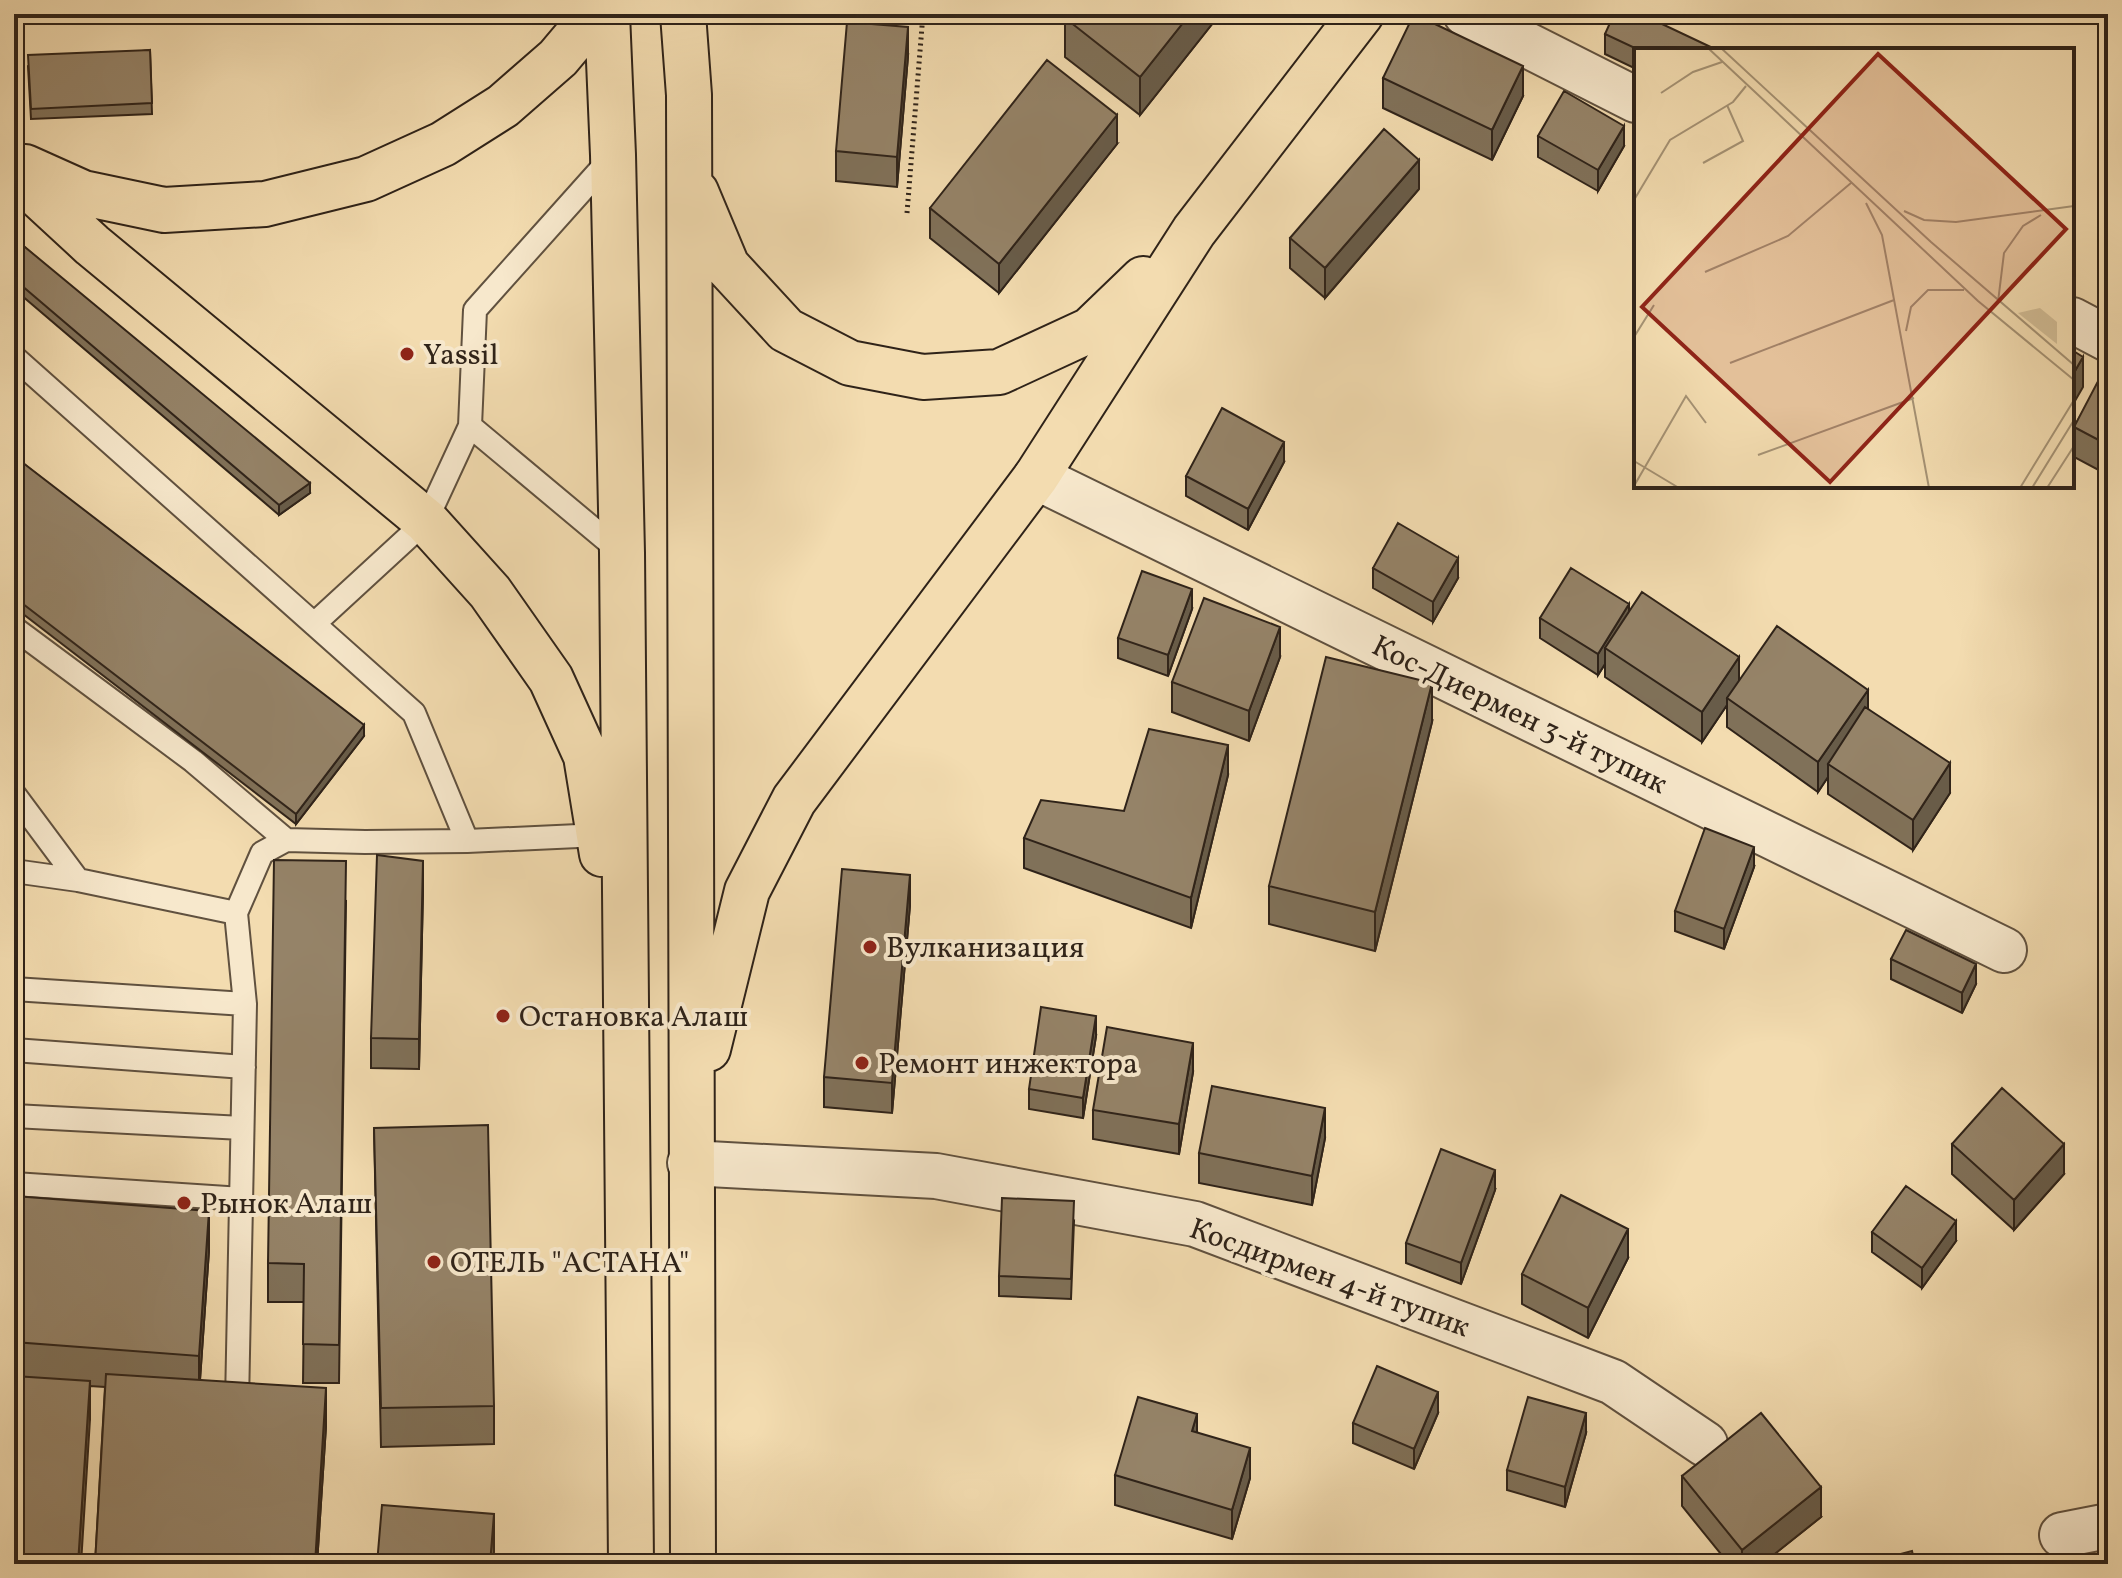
<svg xmlns="http://www.w3.org/2000/svg" width="2122" height="1578" viewBox="0 0 2122 1578" font-family="Vollkorn,serif">
<style>
.lines{fill:none;stroke-linecap:round;stroke-linejoin:round}
.service-casing{stroke:#60513f;stroke-width:26}
.minor-casing{stroke:#60513f;stroke-width:48}
.trunk-casing{stroke:#2f2319;stroke-width:48}
.path{stroke:#2f2319;stroke-width:5;stroke-dasharray:2 4;stroke-linecap:butt}
.service{stroke:#f7e8cc;stroke-width:22}
.minor{stroke:#f7e8cc;stroke-width:44}
.trunk{stroke:#f3dcb0;stroke-width:44}
.wall{fill:#807159;stroke:#2f2319;stroke-width:2}
.shaded-wall{fill:#685c49;stroke:#2f2319;stroke-width:2}
.building{fill:#958368;stroke:#2f2319;stroke-width:2}
.poi-dot{fill:#8f2418;stroke:#f7e8cc;stroke-width:3}
.labels{text-anchor:middle;stroke-width:8;stroke-linejoin:round;paint-order:stroke}
.poi-label{font-size:30px;fill:#2f2319;stroke:#f7e8cc;text-anchor:start}
.street-label{font-size:30px;fill:#2f2319;stroke:#f7e8cc}
.inset-road{fill:none;stroke:#a59274;stroke-width:2}
.view{fill:#8f2418;fill-opacity:0.15;stroke:#8f2418;stroke-width:4}
.inset-edge{fill:none;stroke:#2f2319;stroke-width:4}
</style>
<rect width="100%" height="100%" fill="#f3dcb0"/>
<filter id="stains"><feTurbulence type="fractalNoise" baseFrequency=".0025" numOctaves="4"/><feColorMatrix values="0 0 0 0 .2 0 0 0 0 .09 0 0 0 0 .02 0 0 0 .5 -.17"/></filter>
<radialGradient id="worn" r=".72"><stop offset=".6" stop-color="#630" stop-opacity="0"/><stop offset="1" stop-color="#630" stop-opacity=".3"/></radialGradient>
<g class="lines">
<g class="service-casing">
<path id="service" d="M610,159l-135,151 -5,116 152,127
M14,357l400,356 53,128 133,-6
M314,624l112,-103 44,-95
M14,628l179,133 93,79
M14,794l64,86
M14,871l64,9 158,33
M14,989l231,15
M14,1050l230,17
M14,1116l228,12
M14,1184l228,15
M237,1403l8,-399 -9,-91 26,-60 24,-13 79,2 102,-1"/>
</g>
<g class="minor-casing">
<path id="minor" d="M1466,14l170,86
M2072,320l36,19
M1036,477l968,473
M690,1163l246,13 259,48 418,158 92,62
M2062,1535l46,-9"/>
</g>
<g class="trunk-casing">
<path id="trunk" d="M607,14l6,141 9,398 9,1011
M683,14l6,81 4,1469
M25,167l58,26 81,17 101,-6 101,-25 77,-35 60,-38 55,-48 37,-44
M14,173l78,72 334,276 64,71 61,87 35,77 16,98
M696,192l31,74 59,64 64,33 73,14 76,-5 91,-42 53,-51
M708,1049l39,-158 47,-91 242,-323 158,-246 167,-217"/>
</g>
<path class="path" d="M907,213l16,-199"/>
<use href="#service" class="service"/>
<use href="#minor" class="minor"/>
<use href="#trunk" class="trunk"/>
</g>
<path class="wall" d="M1069,14h151l-80,101 -75,-58v-39z
M1605,34l112,16h-81v19l-31,-15z
M150,50l2,64 -121,5 -3,-53z
M908,56l-11,131 -61,-6v-30z
M1383,78l140,18 -31,64 -109,-52z
M1538,136l86,10 -26,45 -60,-34z
M1117,144l-118,149 -69,-55v-30z
M1419,189l-94,109 -35,-30v-30z
M14,238l296,255 -31,22 -265,-226z
M2108,367v108l-34,-18v-30z
M14,456l350,280 -68,88 -282,-217z
M1284,462l-36,68 -62,-34v-20z
M1373,568l85,10 -25,44 -60,-34z
M1192,609l-24,67 -50,-18v-20z
M1629,610l110,70 129,29 82,84 -37,57 -85,-56v-17l-10,15 -91,-65v-22l-25,37 -97,-65v-13l-7,11 -58,-37v-20z
M1280,657l-31,84 -77,-29v-30z
M1432,722l-57,229 -106,-27v-38z
M1228,775l-37,153 -167,-60v-30l100,-27z
M1754,867l-30,82 -49,-18v-20z
M423,890l-4,179 -48,-1v-30z
M346,900l-7,483h-36l1,-81h-36v-39z
M910,905l-18,208 -68,-6v-30z
M1891,959l85,25 -14,29 -71,-34z
M1096,1036l-13,82 -54,-9v-20z
M1193,1072l-14,82 -86,-15v-29z
M374,1128l120,278v38l-113,3z
M1325,1138l-13,67 -113,-22v-30z
M1952,1144l112,30 -50,56 -62,-56z
M1495,1190l-34,94 -55,-21v-20z
M14,1196l195,54 -9,130 126,46 -9,138h-222l10,-177 -15,-1v33l-76,145z
M1074,1221l-3,78 -72,-3v-20z
M1872,1232l84,9 -34,47 -50,-36z
M1628,1258l-40,80 -66,-34v-30z
M1438,1413l-24,56 -61,-26v-20z
M1197,1432l53,46 -18,61 -117,-34v-30z
M1586,1433l-21,74 -58,-17v-20z
M1682,1476l139,41 -59,47h-33l-47,-58z"/>
<path class="shaded-wall" d="M1190,14h30l-80,101v-38z
M908,27v29l-11,131v-30z
M1523,66v30l-31,64v-30z
M1117,115v29l-118,149v-29z
M1624,126v20l-26,45v-21z
M1419,160v29l-94,109v-30z
M2083,357v30l-11,19v-30z
M1284,442v20l-36,68v-21z
M310,483v10l-31,22v-10z
M1458,558v20l-25,44v-20z
M1192,589v20l-24,67v-21z
M1629,604v21l-24,23v16l-7,11v-21z
M1280,627v30l-31,84v-30z
M1739,657v30l-12,11v7l-25,37v-30z
M1432,683v39l-57,229v-39z
M1868,690v30l-40,44v13l-10,15v-30z
M364,725v11l-68,88v-10z
M1228,745v30l-37,153v-30z
M1950,763v30l-37,57v-30z
M1754,847v20l-30,82v-20z
M423,861v29l-4,179v-30z
M910,875v30l-18,208v-30z
M1976,964v20l-14,29v-20z
M1096,1016v20l-13,82v-20z
M1193,1043v29l-14,82v-30z
M1325,1108v30l-13,67v-29z
M2064,1144v30l-50,56v-30z
M1495,1170v20l-34,94v-21z
M209,1211v39l-10,144v-38z
M1956,1221v20l-34,47v-20z
M1628,1229v29l-40,80v-30z
M90,1381v38l-9,145h-3z
M326,1388v38l-9,138h-2z
M1438,1392v21l-24,56v-20z
M1586,1413v20l-21,74v-20z
M1197,1414v30l-5,-13z
M1250,1448v30l-18,61v-29z
M1821,1487v30l-59,47h-20v-14z
M494,1514v38l-1,12h-3z"/>
<path class="building" d="M1069,14h121l-50,63 -75,-59z
M1414,14l109,52 -31,64 -109,-52z
M1614,14h27l76,36h-78l-34,-16z
M847,22l61,5 -11,130 -61,-6z
M150,50l2,53 -121,6 -3,-54z
M1047,60l70,55 -118,149 -69,-56z
M1564,91l60,35 -26,44 -60,-34z
M1384,129l35,31 -94,108 -35,-30z
M14,238l296,245 -31,22 -265,-226z
M2072,350l11,7 -11,19z
M2106,366l2,1v78l-34,-18z
M1222,408l62,34 -36,67 -62,-33z
M14,456l350,269 -68,89 -282,-217z
M1398,523l60,35 -25,44 -60,-34z
M1571,568l58,36 -31,50 -58,-36z
M1142,571l50,18 -24,66 -50,-17z
M1642,592l97,65 -37,55 -97,-64z
M1204,598l76,29 -31,84 -77,-29z
M1777,626l91,64 -50,72 -91,-64z
M1326,657l106,26 -57,229 -106,-26z
M1865,707l85,56 -37,57 -85,-56z
M1149,729l79,16 -37,153 -167,-60 17,-38 83,11z
M1705,828l49,19 -30,82 -49,-18z
M377,855l46,6 -4,178 -48,-1z
M274,860l72,1 -7,484 -36,-1 1,-80 -36,-1z
M842,869l68,6 -18,208 -68,-6z
M1906,930l70,34 -14,29 -71,-34z
M1041,1007l55,9 -13,82 -54,-9z
M1107,1027l86,16 -14,81 -86,-14z
M1212,1086l113,22 -13,68 -113,-23z
M2002,1088l62,56 -50,56 -62,-56z
M488,1125l6,281 -113,2 -7,-280z
M1441,1149l54,21 -34,93 -55,-20z
M1906,1186l50,35 -34,47 -50,-36z
M1561,1195l67,34 -40,79 -66,-34z
M14,1196l195,15 -10,145 -185,-14z
M1002,1198l72,3 -3,78 -72,-3z
M1377,1366l61,26 -24,57 -61,-26z
M106,1374l220,14 -11,176h-220z
M14,1376l76,5 -12,183h-64z
M1138,1397l59,17 -5,17 58,17 -18,62 -117,-35z
M1528,1397l58,16 -21,74 -58,-17z
M1761,1413l60,74 -79,63 -60,-74z
M382,1505l112,9 -4,50h-113z
M1912,1551l3,13h-52z"/>
<g class="poi-dot">
<circle cx="407" cy="354" r="8"/>
<circle cx="870" cy="947" r="8"/>
<circle cx="503" cy="1016" r="8"/>
<circle cx="862" cy="1063" r="8"/>
<circle cx="184" cy="1203" r="8"/>
<circle cx="434" cy="1262" r="8"/>
</g>
<g class="labels">
<g class="poi-label">
<text x="423" y="364">Yassil</text>
<text x="886" y="957">Вулканизация</text>
<text x="519" y="1026">Остановка Алаш</text>
<text x="878" y="1073">Ремонт инжектора</text>
<text x="200" y="1213">Рынок Алаш</text>
<text x="450" y="1272">ОТЕЛЬ "АСТАНА"</text>
</g>
<g class="street-label">
<text transform="translate(1520 714) rotate(26)" y="10">Кос-Диермен 3-й тупик</text>
<text transform="translate(1330 1277) rotate(20)" y="10">Косдирмен 4-й тупик</text>
</g>
</g>
<g transform="translate(1634 48)">
<rect width="440" height="440" fill="#f3dcb0"/>
<path d="M406,260l17,14v22l-39,-31z" fill="#d2bd96"/>
<path class="inset-road" d="M74,0l270,253 96,79M87,0l210,194 143,123M27,45l32,-21 29,-10M69,115l40,-22 -16,-36M0,152l36,-60 63,-38 13,-16M232,155l16,32 47,253M270,163l20,9 32,2 118,-16M71,224l83,-36 63,-53M364,254l6,-49 19,-27 18,-11M272,283l5,-24 17,-17h36M0,289l20,-32M96,315l164,-63M124,407l156,-57M0,413l45,27M0,438l52,-90 20,27M386,440l54,-88M398,440l42,-68M413,440l27,-42"/>
<path class="view" d="M244,6l188,175 -236,253 -188,-175z"/>
<rect width="440" height="440" class="inset-edge"/>
</g>
<rect width="2122" height="1578" fill="none" stroke="#f3dcb0" stroke-width="48"/>
<rect x="16" y="16" width="2090" height="1546" fill="none" stroke="#2f2319" stroke-width="4"/>
<rect x="24" y="24" width="2074" height="1530" fill="none" stroke="#2f2319" stroke-width="2"/>
<rect width="100%" height="100%" filter="url(#stains)"/>
<rect width="100%" height="100%" fill="url(#worn)"/>
</svg>
